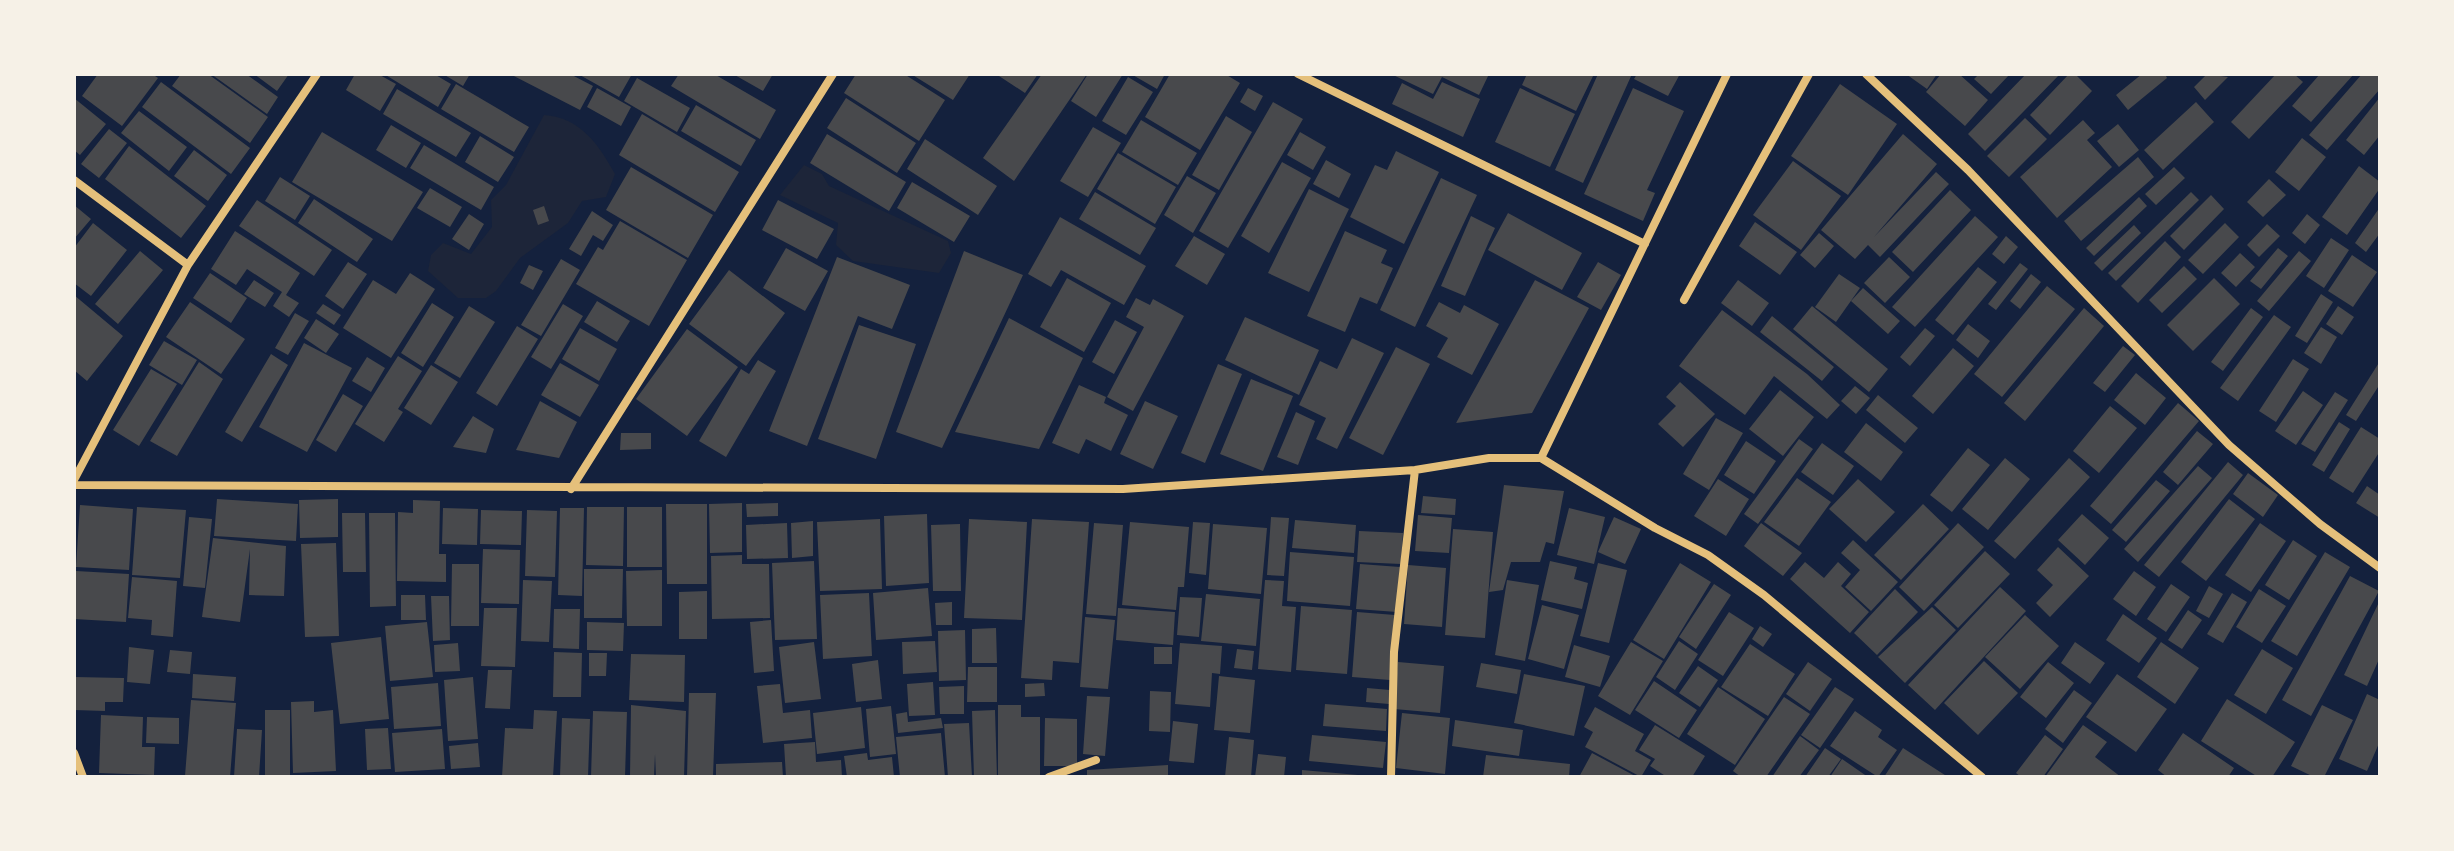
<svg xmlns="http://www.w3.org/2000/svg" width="2454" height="851" viewBox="0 0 2454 851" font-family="'Archivo Narrow',sans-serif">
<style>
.green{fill:#1d2539}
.building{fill:#48494c}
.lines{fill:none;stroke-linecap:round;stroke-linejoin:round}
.minor{stroke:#e5c07b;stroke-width:8}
</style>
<rect width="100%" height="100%" fill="#14213d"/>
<path class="green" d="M544,115c36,2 55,30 71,59l-9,23 -24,4 -14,22 -48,35 -24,33 -10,7h-28l-30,-27 3,-16 12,-12 28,11 21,-27 -1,-27 15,-15z
M804,165l18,9 7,12 119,55 3,12 -12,20 -86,-12 -17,-16 2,-22 -58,-28z"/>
<path class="building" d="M98,74h54l6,4 -36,48 -40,-30z
M181,74h27l60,43 -18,26 -78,-57z
M211,74h35l32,23 -11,17z
M254,74h35l-12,17z
M355,74h23l18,10 -16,27 -34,-21z
M384,74h50l17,10 -13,23z
M443,74h27l-7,12z
M510,74h60l23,12 -13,24z
M578,74h54l-13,23z
M679,74h35l62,36 -16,29 -89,-53z
M733,74h40l-10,17z
M856,74h48l41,26 -26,41 -75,-48z
M911,74h59l-17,26z
M1001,74h37l-13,19 -26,-17z
M1042,74h45l-73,107 -31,-23z
M1088,74h35l-27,43 -25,-16z
M1131,74h34l-8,15z
M1170,74h55l15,9 -40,67 -55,-33z
M1391,74h98l-10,21 -37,-18 -9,17z
M1527,74h67l-18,37 -54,-26z
M1598,74h34l-49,109 -28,-13z
M1637,74h43l-12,22 -34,-17z
M1906,74h31l-10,15z
M1941,74h18l29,26 -23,26 -39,-34z
M1979,74h31l-19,20 -17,-15z
M2026,74h34l-75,77 -17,-17z
M2069,74h6l17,17 -42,44 -20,-20z
M2142,74h23l2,4 -39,32 -12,-15z
M2207,74l21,3 -23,23 -11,-13z
M2276,74h18l9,8 -54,57 -18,-17z
M2320,74h34l-43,48 -19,-16z
M2362,74h18v15l-53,61 -18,-15z
M1128,77l25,15 -27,43 -24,-14z
M637,78l53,30 -13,24 -53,-31z
M161,82l89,66 -19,26 -89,-67z
M1442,82l38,17 -17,38 -71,-33 10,-21 31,16z
M456,84l73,43 -15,25 -73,-43z
M1840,84l57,40 -49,71 -57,-39z
M597,88l34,19 -10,19 -34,-19z
M1248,88l15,8 -8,15 -15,-9z
M1520,88l55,26 -25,53 -55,-25z
M1633,88l51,23 -37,79 8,3 -12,28 -59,-27z
M397,89l74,44 -15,24 -73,-43z
M2380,97v38l-16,20 -18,-15z
M74,98l32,26 -26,31 -6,-5z
M846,98l70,45 -19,30 -70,-45z
M1273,102l30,17 -75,129 -29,-17z
M2196,102l18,20 -51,48 -19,-20z
M696,105l60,35 -15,26 -60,-35z
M139,111l48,36 -18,24 -48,-38z
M642,114l97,58 -24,40 -96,-57z
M1226,116l26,16 -33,58 -27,-15z
M2025,118l22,21 -38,38 -22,-21z
M1141,120l56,33 -19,32 -56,-33z
M2083,120l12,13 -8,7 25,27 -55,51 -37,-41z
M2118,124l21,26 -20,17 -22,-26z
M391,125l30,18 -15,25 -30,-18z
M1093,127l28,16 -33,54 -28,-16z
M109,129l18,14 -28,35 -18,-14z
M322,132l101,60 -31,49 -100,-59z
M1300,132l26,15 -13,23 -26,-15z
M827,134l79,48 -17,29 -79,-48z
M1903,134l34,30 -63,73 62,-65 13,12 -69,73 -12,-12 -13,14 -34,-29z
M480,136l34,21 -16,25 -33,-20z
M2302,138l24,19 -27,34 -24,-19z
M925,139l72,47 -19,29 -71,-46z
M424,145l70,42 -13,23 -71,-42z
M129,146l77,60 -25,32 -76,-59z
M194,150l33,25 -19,26 -34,-25z
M1396,151l43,21 -35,72 -54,-27 25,-52 12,5z
M1118,153l58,34 -21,37 -58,-35z
M2138,157l16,20 -73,64 -17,-20z
M1326,160l25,14 -12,24 -26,-14z
M1793,161l48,35 -40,54 -48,-35z
M1282,162l29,16 -42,75 -28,-17z
M2359,166l21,16v6l-33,47 -25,-18z
M631,167l82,48 -25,43 -82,-48z
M2174,167l11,11 -29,27 -11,-11z
M1187,176l29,17 -23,40 -29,-18z
M280,177l30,19 -15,24 -30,-19z
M1441,178l36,17 -62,132 -35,-17z
M2269,179l17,16 -23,22 -16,-15z
M912,182l58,34 -16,26 -57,-34z
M430,188l32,19 -12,20 -33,-19z
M1309,189l40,20 -40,83 -41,-19z
M1950,190l21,20 -58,62 -21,-20z
M1095,192l61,36 -16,27 -61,-36z
M2191,192l8,8 -83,81 -8,-8z
M2211,195l13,14 -40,41 -14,-14z
M2139,197l8,9 -53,50 -8,-8z
M314,199l59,40 -16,23 -59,-39z
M257,200l75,50 -18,26 -75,-50z
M778,200l56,29 -17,30 -55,-29z
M74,205l17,14 -17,20z
M544,206l5,15 -11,4 -5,-15z
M2380,207v26l-14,19 -11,-9z
M592,211l21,14 -10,16 -10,-6 -12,21 -12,-7z
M1508,213l74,40 -20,37 -74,-40z
M469,214l15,10 -15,26 -17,-11z
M2307,214l13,11 -15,19 -13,-11z
M1471,216l24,12 -30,68 -24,-10z
M1975,216l23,21 -83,90 -23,-20z
M1060,217l86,49 -22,39 -63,-35 -10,17 -23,-13z
M620,221l67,39 -38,66 -73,-42 22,-37 5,3z
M1755,222l42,30 -17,23 -41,-29z
M93,223l34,27 -36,46 -17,-13v-35z
M2225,223l14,14 -36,37 -15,-14z
M2267,224l13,12 -21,21 -12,-12z
M2134,225l7,8 -39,38 -8,-8z
M235,231l65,42 -14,22 13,8 -10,14 -16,-11 9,-14 -35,-23 -11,16 -25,-16z
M1345,231l42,19 -6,13 12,5 -16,36 -17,-7 -15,35 -38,-16z
M1819,233l15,13 -19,22 -15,-13z
M1194,236l31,18 -18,31 -32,-19z
M2006,236l12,11 -14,17 -12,-10z
M2331,238l18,12 -25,38 -18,-12z
M2165,241l16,16 -43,46 -17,-17z
M786,248l42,23 -23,40 -42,-23z
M2278,248l10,8 -27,33 -11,-8z
M140,251l23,19 -45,54 -23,-20z
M964,251l59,24 -81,173 -46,-16z
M2299,251l12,10 -42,50 -12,-10z
M2240,253l15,14 -19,20 -15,-14z
M2352,255l25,17 -24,35 -25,-16z
M837,257l73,28 -18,44 -34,-13 -51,130 -38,-15z
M1889,257l21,20 -25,26 -21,-20z
M561,259l19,11 -39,66 -20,-11z
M348,262l19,12 -24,35 -18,-13z
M1598,262l23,13 -20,35 -24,-13z
M2020,263l8,6 -32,41 -8,-6z
M529,265l14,6 -10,19 -13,-7z
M2184,266l13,13 -35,34 -13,-13z
M1978,267l19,15 -44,53 -18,-15z
M729,270l56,43 -39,53 -57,-42z
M210,273l37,25 -16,25 -38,-25z
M410,273l25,16 -44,69 -48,-30 30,-48 23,14z
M1839,274l21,14 -24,34 -21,-15z
M2031,274l10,8 -21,27 -10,-8z
M1067,278l44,25 -27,49 -44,-25z
M2214,278l26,26 -47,47 -26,-26z
M254,280l20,13 -9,14 -21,-13z
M1535,280l54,28 -57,105 -76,10z
M1738,280l31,23 -17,23 -31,-23z
M2047,286l28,23 -73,88 -28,-23z
M1863,288l37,33 -12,13 -37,-33z
M2321,294l12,8 -26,41 -12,-7z
M74,295l49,41 -36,45 -13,-11z
M1136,298l14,7 3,-6 31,17 -51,95 -26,-14 37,-70 -18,-10z
M597,301l33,20 -13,21 -33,-20z
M190,302l55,37 -24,35 -55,-37z
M1439,302l21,11 4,-8 35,19 -27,51 -35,-18 11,-19 -22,-12z
M432,303l22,14 -31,50 -22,-14z
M323,304l18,11 -7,10 -18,-12z
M563,304l20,12 -32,53 -20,-12z
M469,306l26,16 -35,56 -26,-15z
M1812,306l76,63 -19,23 -76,-63z
M2338,306l16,11 -12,18 -16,-11z
M2084,308l20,18 -79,95 -21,-18z
M2251,308l12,9 -40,54 -12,-9z
M1722,310l85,64 33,31 -13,14 -53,-43 -29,39 -66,-49z
M295,313l14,8 -21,34 -13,-7z
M2274,315l17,12 -53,74 -18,-13z
M1772,316l62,51 -12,14 -62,-49z
M1245,317l74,33 -20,45 -74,-35z
M1009,318l74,40 -44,91 -84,-17z
M316,319l23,15 -13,19 -22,-15z
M1115,320l22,12 -23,42 -22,-12z
M1968,324l22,17 -12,17 -22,-18z
M859,325l57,19 -40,115 -58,-20z
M517,326l21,13 -41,67 -21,-13z
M2321,327l16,10 -16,27 -17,-11z
M580,328l37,21 -18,32 -37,-22z
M1925,328l10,8 -25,30 -10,-9z
M687,329l51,38 -51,69 -51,-37z
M1352,338l32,15 -47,96 -21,-10 10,-21 -27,-13 21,-44 17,8z
M164,341l33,19 -15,25 -33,-20z
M304,343l48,25 -45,84 -48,-25z
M2123,346l12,9 -30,37 -12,-9z
M1396,347l34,17 -47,91 -34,-17z
M1953,348l21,18 -41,48 -21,-18z
M271,354l17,11 -46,77 -17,-10z
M398,356l24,15 -24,38 5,3 -19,30 -29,-18z
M367,357l18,11 -14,24 -19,-11z
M2293,359l16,10 -33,53 -17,-11z
M758,360l18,11 -50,86 -27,-16 42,-72 8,5z
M2380,361v23l-24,37 -10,-6z
M199,362l24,17 -46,77 -27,-15z
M560,363l39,22 -19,32 -39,-22z
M1218,364l24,10 -37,89 -24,-10z
M431,365l27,17 -27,43 -27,-17z
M151,369l26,15 -38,62 -26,-16z
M2136,373l30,25 -21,27 -31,-25z
M1251,379l42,17 -30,75 -43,-17z
M1680,382l35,32 -32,33 -25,-23 18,-18 -10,-9z
M1079,385l27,12 -2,6 24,12 -17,36 -25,-12 -7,15 -27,-11z
M1855,386l15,12 -14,16 -15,-13z
M1780,390l34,27 -31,39 -34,-27z
M2303,391l20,14 -27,40 -21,-14z
M2335,392l13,8 -33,52 -14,-8z
M343,394l20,12 -27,46 -20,-12z
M1878,395l40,33 -13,15 -39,-33z
M540,401l37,21 -18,36 -43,-8z
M1145,401l33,15 -25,53 -33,-15z
M2178,403l21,18 -88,103 -21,-18z
M2110,406l27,22 -38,45 -26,-22z
M1296,412l19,9 -17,44 -21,-8z
M473,416l21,13 -8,24 -33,-6z
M1716,418l27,15 -34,57 -26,-16z
M2339,422l11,7 -26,43 -12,-7z
M1866,423l37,29 -22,29 -37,-29z
M2361,427l19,12v12l-27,42 -24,-15z
M2197,431l16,13 -35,41 -15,-13z
M621,433h30v16l-31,1z
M1799,439l14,10 -55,75 -14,-10z
M1746,441l30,20 -22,33 -30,-19z
M1822,443l32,23 -21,29 -32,-23z
M1968,448l22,17 -38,47 -22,-17z
M2005,458l25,21 -42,51 -26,-21z
M2069,458l21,19 -75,82 -21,-18z
M2228,462l15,13 -84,102 -15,-12z
M2198,466l14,12 -74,84 -14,-13z
M2248,473l30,22 -15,22 -30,-23z
M1797,478l34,24 -32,44 -35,-24z
M1718,479l31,20 -23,37 -32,-20z
M1858,479l37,33 -29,30 -37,-33z
M2156,480l14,11 -44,51 -14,-12z
M1504,485l60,6 -10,53 -8,-2 -6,20h-29l-8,28 -14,2z
M2367,486l13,9v23l-24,-15z
M1423,496l33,3 -1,16 -34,-2z
M217,499l81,5 -2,37 -82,-5z
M338,499v38l-38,1 -1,-38z
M2229,499l26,20 -49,62 -25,-19z
M413,500l27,1 -1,53h7v28l-49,-1 1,-69 15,1z
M742,503v49l-32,1 -1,-49z
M778,503v13l-31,1 -1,-13z
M666,504h41v80h-40z
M1923,504l26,25 -48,51 -27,-25z
M80,505l53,4 -4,61 -53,-3z
M137,507l49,3 -6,68 -48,-3z
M587,507h37l-1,59 -37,-1z
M627,507h35v60h-35z
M443,508l35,1 -1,36 -35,-1z
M560,508h24l-2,88 -24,-1z
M1569,508l36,9 -11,47 -37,-9z
M481,510l41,1 -1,34 -41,-1z
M527,510l30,1 -2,66 -30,-1z
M342,513h23l1,59h-23z
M369,513h26l1,93 -26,1z
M927,514l2,69 -43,3 -2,-70z
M2082,514l27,24 -24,27 -27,-25z
M1418,515l34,3 -3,35 -34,-2z
M189,517l23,2 -7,69 -22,-2z
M1271,517l18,1 -5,58 -17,-1z
M1614,517l27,12 -16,35 -27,-12z
M880,519l2,70 -62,2 -3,-69z
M969,519l58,3 -5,98 -58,-2z
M1032,519l57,3 -10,141 -26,-2 -1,19 -31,-2z
M1295,520l61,5 -2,28 -62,-5z
M813,521v35l-21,2 -1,-35z
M1130,522l59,5 -5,60h-6l-2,23 -54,-5z
M1193,522l17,1 -4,52 -17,-2z
M787,523l1,35 -41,1 -1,-34z
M1094,523l29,2 -7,91 -30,-2z
M1761,523l41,30 -19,23 -39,-30z
M1958,523l26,24 -60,64 -25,-24z
M2260,523l26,18 -35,51 -26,-17z
M960,524l1,67h-28l-2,-66z
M1213,524l54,4 -6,66 -53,-5z
M1453,529l40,3 -8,106 -40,-3z
M1359,531l44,2 -2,31 -44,-2z
M213,538l73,8 -2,50 -35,-1 1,-46 -10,73 -38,-5z
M1853,540l45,42 -27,29 -26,-24 15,-17 -19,-17z
M2293,540l24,16 -28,44 -24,-15z
M336,543l3,93 -34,1 -4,-93z
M2058,547l31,29 -39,41 -14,-14 17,-18 -16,-15z
M483,549l37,1 -1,54 -38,-1z
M1985,551l25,23 -52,54 -24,-23z
M1290,552l64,5 -4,49 -63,-5z
M2325,552l25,15 -53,89 -26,-15z
M742,555v9h27l1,54 -58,1 -1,-63z
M814,561l3,78 -42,1 -3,-77z
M1550,561l27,6 -3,12 14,4 -6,26 -41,-9z
M1805,562l19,16 14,-16 13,12 -10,12 28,26 -19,21 -60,-54z
M1598,563l29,7 -18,73 -29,-7z
M1680,563l31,19 -47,77 -31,-19z
M452,564h27v62h-28z
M1360,564l40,3 -3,45 -41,-3z
M1408,565l38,3 -4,59 -38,-3z
M584,569h39l-1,49h-38z
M662,570v56h-35l-1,-55z
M76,571l53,3 -3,48 -52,-3z
M2134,571l22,16 -20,29 -23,-17z
M2350,576l29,15 -68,125 -29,-16z
M132,577l45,4 -4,56 -22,-2 1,-15 -24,-2z
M523,580l29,1 -3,61 -28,-1z
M1265,580l19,1 -2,25 14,1 -5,65 -33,-3z
M1507,580l32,5 -14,76 -30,-6z
M1714,584l17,11 -35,54 -17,-12z
M2171,584l19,13 -24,35 -19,-13z
M2209,586l14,8 -14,24 -13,-7z
M2000,587l26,24 -91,99 -27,-25z
M928,588l4,48 -56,4 -3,-47z
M1895,589l23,23 -41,43 -23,-22z
M2259,589l27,17 -24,37 -26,-16z
M707,591v48h-28v-47z
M869,593l3,63 -49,3 -3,-64z
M2232,593l15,9 -24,41 -16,-9z
M1206,594l54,5 -4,47 -55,-5z
M401,595h24l1,25h-25z
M431,596h18l1,44 -17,1z
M1180,597l22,1 -3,39 -22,-2z
M2380,600v57l-13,29 -23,-11z
M952,602v23h-16l-1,-22z
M1542,605l37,10 -15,54 -36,-10z
M1301,606l51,4 -5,64 -51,-4z
M1932,607l24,23 -51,53 -27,-26z
M484,608h33l-2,59 -34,-1z
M1118,608l57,4 -2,33 -57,-5z
M554,609h26l-1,40 -26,-1z
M2188,610l14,10 -20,29 -14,-9z
M1357,612l38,3 -5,65 -38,-3z
M1729,612l25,16 -31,48 -25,-16z
M2123,614l34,24 -18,25 -33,-23z
M2025,615l34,31 -39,43 -35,-32z
M1085,617l30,3 -7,69 -28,-2z
M771,620l3,51 -20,2 -4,-51z
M427,622l6,55 -43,4 -5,-55z
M587,622l37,1 -1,28 -36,-1z
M1760,626l12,8 -9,13 -11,-8z
M996,628l1,35h-25v-34z
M965,630l1,50 -27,1 -1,-50z
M381,637l8,82 -49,5 -9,-81z
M935,641l2,31 -34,2 -1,-32z
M1679,641l19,13 -23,36 -19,-13z
M814,642l7,57 -36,4 -6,-56z
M1631,642l32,19 -33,54 -32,-19z
M2075,642l30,21 -15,21 -29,-21z
M2161,642l38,26 -24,36 -38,-27z
M458,643l2,28 -25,1 -1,-27z
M1180,643l42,3 -2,28 -8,-1 -2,34 -35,-3z
M1750,644l45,30 -27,42 -47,-29z
M1574,645l36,11 -10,31 -35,-10z
M129,647l25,3 -4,34 -23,-2z
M1154,647h18v17h-18z
M1237,649l17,2 -2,19 -18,-2z
M2262,649l31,19 -27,46 -32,-19z
M170,650l22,2 -2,22 -23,-2z
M554,652l28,1 -1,44h-28z
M589,653h18l-1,23h-17z
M631,654l54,1 -1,47 -55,-2z
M878,660l4,39 -26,3 -4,-38z
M1984,661l34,32 -40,42 -34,-32z
M1398,662l46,4 -4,47 -46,-4z
M1808,662l24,17 -22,32 -24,-17z
M2048,662l26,21 -28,35 -26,-21z
M1481,663l40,7 -4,24 -41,-7z
M1698,666l20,14 -18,27 -21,-14z
M968,667h29v35h-30z
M488,670h24l-2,39 -25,-1z
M193,674l43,3 -2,24 -42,-3z
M1524,674l61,12 -11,50 -60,-13z
M2117,674l50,35 -31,43 -50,-35z
M1219,676l36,4 -5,53 -36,-3z
M74,677l50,1 -1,24h-18v9l-31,-1z
M473,677l5,62 -30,2 -4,-61z
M1654,681l43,29 -18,28 -44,-28z
M933,682l2,33 -26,1 -2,-32z
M438,683l3,43 -47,3 -3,-42z
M1044,683l1,13 -20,1v-13z
M780,684l3,29 27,-3 2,28 -49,5 -6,-57z
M964,686v28h-24l-1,-27z
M1718,687l47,32 -30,46 -48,-31z
M1835,687l19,12 -34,49 -19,-13z
M1367,688l23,2 -1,14 -23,-2z
M2074,690l18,13 -29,40 -18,-14z
M1150,691l21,1 -1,40 -21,-1z
M689,693h27l-3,84h-26z
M2367,694l13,6v41l-13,30 -28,-12z
M1087,696l23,1 -5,59 -22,-2z
M1784,697l26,17 -44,63h-25l-8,-6z
M2227,699l68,43 -23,35h-14l-57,-36z
M191,700l45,3 -6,74 -45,-1z
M314,701v11l19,-2 3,61 -43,2 -2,-71z
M1325,704l62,5 -1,22 -63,-5z
M631,705l55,6 -2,66h-28l-1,-23 -1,23h-24z
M998,705h23v12h19v58h-42z
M2322,705l31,15 -29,57h-10l-23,-11z
M891,706l5,48 -26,3 -4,-48z
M861,707l4,41 -48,6 -4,-41z
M1595,707l49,27 -9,17 16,9 -10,17 -56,-30 8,-15 -9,-5z
M265,710h25v67h-25z
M534,710l23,1 -4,66h-51l3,-49 28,1z
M995,710l2,67h-23l-2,-66z
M593,711l34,1 -2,65h-34z
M1855,711l27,19 -4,7 19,13 -19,27 -48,-31z
M907,712l1,10 33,-4 2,10 -45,5 -2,-19z
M1402,713l48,5 -5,56 -49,-6z
M101,715l42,2 -1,30h13l-1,28 -55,-2z
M147,717l32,1v26l-33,-1z
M562,718l28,1 -2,58h-28z
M1045,718l32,1v47h-33z
M1455,720l68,10 -4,26 -67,-10z
M1173,721l25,3 -4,39 -25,-2z
M969,723l3,54h-24l-4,-53z
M1655,725l50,31 -13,21h-25l-17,-11 5,-7 -16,-9z
M2083,725l24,17 -12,15 26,20h-76z
M388,728l3,41 -24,1 -2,-41z
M237,729l25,1 -3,47h-25z
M442,729l3,40 -50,3 -3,-39z
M941,733l4,44h-45l-4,-40z
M2183,733l51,35 -6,9h-61l-9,-7z
M1312,735l74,7 -3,26 -74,-7z
M2045,735l18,14 -20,28h-22l-5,-4z
M1800,736l19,14 -20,27h-27z
M1229,737l25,3 -3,37h-26z
M815,742l1,20 25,-2 1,17h-56l-2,-33z
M478,743l2,24 -29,2 -2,-23z
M1825,748l16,11 -13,18h-23z
M1903,748l45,29h-64z
M867,753l1,7 24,-3 2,20h-47l-3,-21z
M1592,753l45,24h-58z
M1258,754l28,3 -2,20h-29z
M1486,755l84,9 -1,13h-86z
M1842,759l26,18h-38z
M782,762l1,15h-67v-13z
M1168,765v12h-81v-7z
M1302,770l56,5v2h-56z"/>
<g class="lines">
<path class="minor" d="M1298,74l347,170
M1866,74l102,96 261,275 91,79 60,44
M74,180l114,85
M1684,300l125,-226
M1541,458l186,-384
M74,480l114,-215 129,-191
M74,485l1049,4 292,-19 74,-12h52l114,70 53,27 56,40 218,182
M571,489l262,-415
M74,753l9,24
M1049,777l47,-17
M1391,777l3,-125 21,-182"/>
</g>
<rect width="2454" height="851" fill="none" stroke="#f6f1e7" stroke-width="152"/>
</svg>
